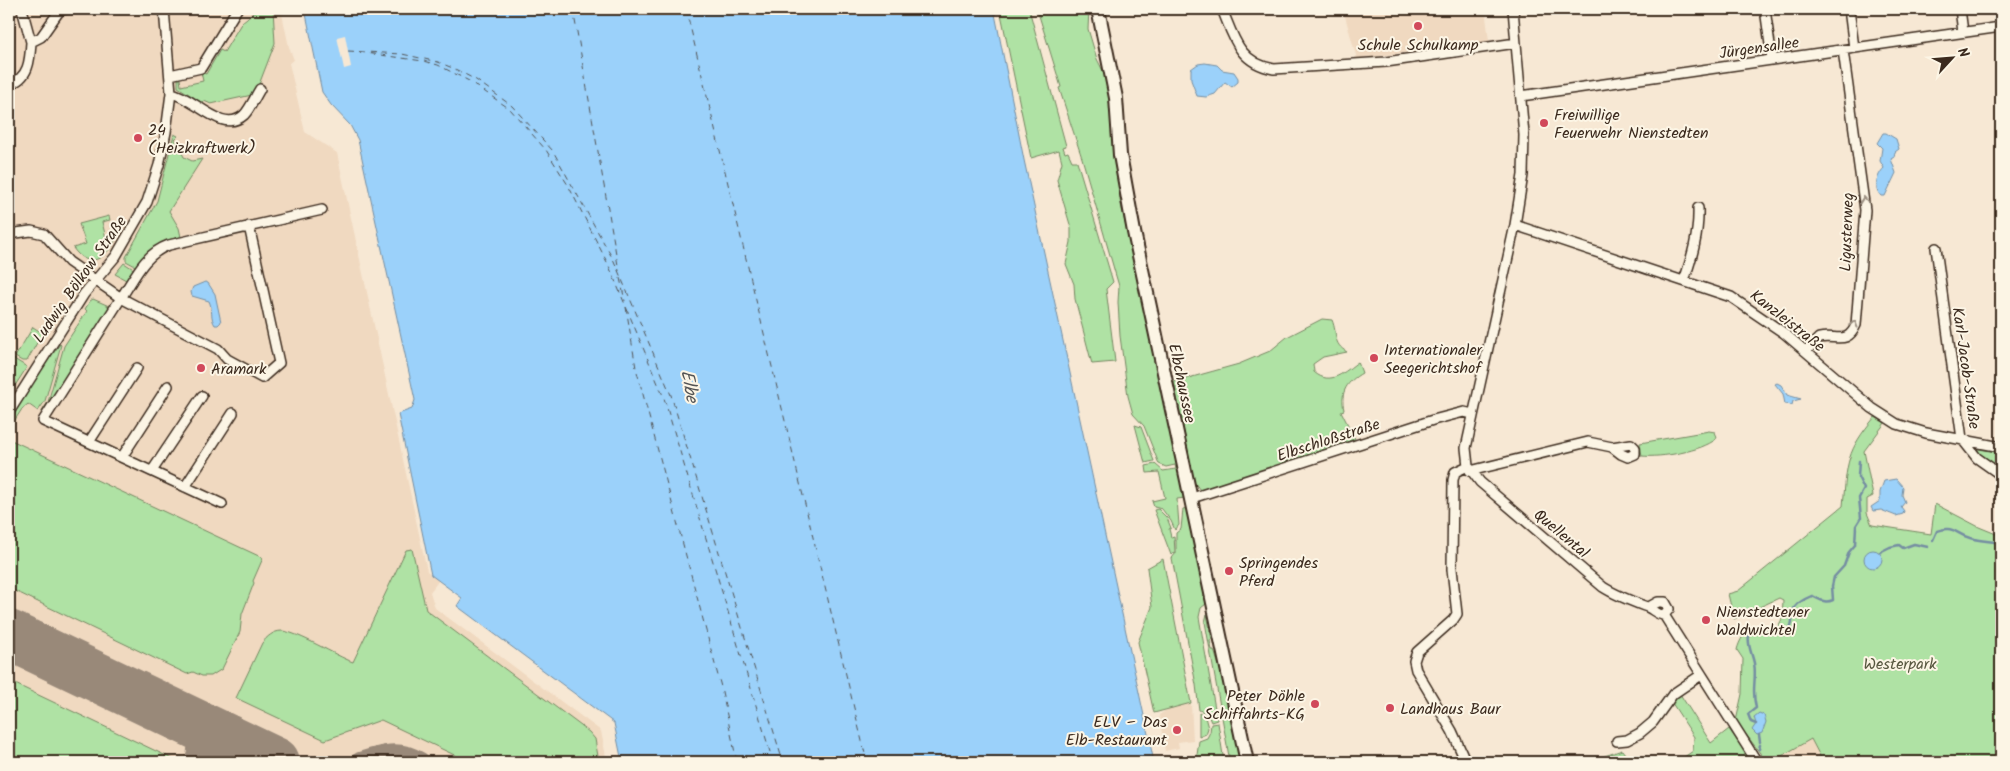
<svg xmlns="http://www.w3.org/2000/svg" width="2010" height="771" viewBox="0 0 2010 771" font-family="Kalam,sans-serif">
<style>
.built{fill:#f0d9c0}
.green{fill:#afe2a4;stroke:#758661}
.water{fill:#9bd1fa;stroke:#758ea2}
.pier{fill:#f7e8d4}
.lines{fill:none;stroke-linecap:round;stroke-linejoin:round}
.stream{stroke:#758ea2;stroke-width:2.5}
.ferry{stroke:#535455;stroke-width:1;stroke-dasharray:6 5;stroke-linecap:butt}
.taxiway{stroke:#998979;stroke-width:20}
.runway{stroke:#998979;stroke-width:50}
.minor-casing{stroke:#3b2a1e;stroke-width:12}
.secondary-casing{stroke:#3b2a1e;stroke-width:16}
.minor{stroke:#fcf5e5;stroke-width:9}
.secondary{stroke:#fcf5e5;stroke-width:12}
.oneway{stroke:#9c9082}
.poi-dot{fill:#d1495b;stroke:#fcf5e5;stroke-width:2}
.labels{text-anchor:middle;stroke-width:4;stroke-linejoin:round;paint-order:stroke}
.poi-label{font-size:16px;fill:#3b2a1e;stroke:#fcf5e5;text-anchor:start}
.street-label{font-size:16px;fill:#3b2a1e;stroke:#fcf5e5}
.park-label{font-size:16px;fill:#585840;stroke:#fcf5e5}
.water-label{font-size:18px;font-style:italic;fill:#535455;stroke:#fcf5e5}
</style>
<rect width="100%" height="100%" fill="#f7e8d4"/>
<filter id="ink" filterUnits="userSpaceOnUse"><feTurbulence type="fractalNoise" baseFrequency=".02" numOctaves="2"/><feDisplacementMap in="SourceGraphic" scale="10" xChannelSelector="R" yChannelSelector="G"/><feConvolveMatrix kernelMatrix="1 2 1 2 8 2 1 2 1" color-interpolation-filters="sRGB"/></filter>
<g filter="url(#ink)">
<path class="built" d="M9,9h272l8,38 5,13 -5,3 16,69 32,21 90,418 12,9 -9,12 5,16 166,123 6,31h-598z
M1343,9h142l4,32 -132,18z
M1191,703l2,37 -15,2 1,6 -14,3 -6,-36 9,-6z
M1811,738l12,24h-52z
M1455,755l2,7h-36z"/>
<path class="green" d="M258,9h15l2,34 -15,39 -8,13 -41,9 -7,-3 -3,1 -23,-15v-8h2l1,7 22,-5 -2,-9 5,2 14,-24 4,2 18,-30z
M1000,9h29l37,137 -3,1 2,6 3,-1 4,9h5l36,121 -7,7 9,73 -23,2 -17,-65 -1,-15 -8,-20 5,-22v-14l-14,-48 5,-18 -3,-12 -28,8z
M1037,9h52l-1,20 9,30 8,16 5,25 10,100 65,298 -8,1 2,26 -4,5 -4,-9 -9,-12 -8,-2 -2,-6 13,-3 -6,-26 -12,1 -1,-7 9,-2 8,7 13,-2 -1,-4 -9,2 -7,-3 -15,-38 -11,-12 -5,-18 -8,-60 -2,-34 1,-16 -3,-10 -34,-118 -23,-70 2,-1z
M174,134l4,2 -3,3 9,18 8,4 10,-2 -33,52 10,17 2,9c-21,3 -33,12 -44,30l-11,-6v-4l31,-56z
M109,216l1,4 -8,2 6,24 8,-7c-10,19 -27,32 -43,9l13,-4 -7,-20z
M124,263l11,7 -7,11 -13,-7z
M93,299l16,7 -1,4 -66,103h-1l7,-11 16,-56 23,-35 -2,-2 5,-8z
M1322,319l10,1c6,15 0,23 15,32l-24,5 -10,7 1,8c17,15 31,-1 44,-10l4,11c-15,9 -22,18 -18,37l-3,1 14,28 -150,51h-5l-6,-8 -20,-100 65,-18 31,-13 17,-14z
M33,327l11,7 -3,8 -3,-1 -11,20h-5l-7,-4z
M60,344l1,1 -16,56 -7,10 -10,-7 -6,5 -13,20v-7l30,-49z
M14,359l13,8 -18,28v-26l2,2 4,-6 -4,-3z
M1875,417l10,6 -21,28 9,45 -6,3v14l5,12 59,9 4,-30 44,23 22,9v226h-178l-12,-23 -40,23h-7l-4,-9 -24,-32 6,-27 1,-35 -6,-9c2,-9 8,-19 16,-24l25,1 4,-8 1,-19 -4,-2 -45,21 -6,-25 10,-3 105,-85c4,-43 3,-55 32,-89z
M1135,425l6,2 13,34 -9,2z
M1709,431l6,1 2,5 -1,2c-14,12 -55,19 -74,17l-2,-13z
M9,439l254,119 -10,23 1,2 -12,31 -2,18 -18,37 -11,7h-9l-9,-4 -6,2 -178,-86z
M1979,449l22,4v19l-24,-19z
M1187,508l19,96 -5,4 -2,9 18,103 -6,2 -4,-9 -8,-3 -3,-25 -24,-127 4,-5v-20l5,-4 2,-20z
M1158,509l9,9 4,10 -2,1 2,8 3,-1 1,16 -4,3 -17,-45z
M412,549l14,61 163,122 6,7 4,23h-130l-88,-42 -56,20 -89,-42 26,-55c5,-6 11,-12 20,-12 16,1 54,25 71,31l53,-112z
M1163,559l28,144 -37,10 -16,-71 14,-35 -5,-39z
M1207,614l5,26 -2,1 2,9h2l6,19 20,93h-10l-25,-140z
M9,681l170,81h-170z
M1680,694l31,49 18,-14 23,33h-75l16,-11 1,-14 -22,-34z
M1199,713l6,4 3,11 -2,6 -7,3z
M1218,723l6,39h-28l3,-21 8,-3 3,-6 1,-8z
M1622,750l9,12h-31l-1,-4z"/>
<path class="water" d="M305,9h689l30,151 130,602h-532l-8,-39 -157,-117 5,-8 -31,-23 -33,-161 14,-5 3,-9 -57,-260 -8,-15 -19,-20 -9,-13z
M1205,63l12,2 5,5 12,2 4,6v4l-6,5 -7,-5 -10,12 -9,3 -9,-1 -6,-16v-11l7,-5z
M1883,133h3l10,6 3,10 -4,3 -1,5 -3,2 5,14 -11,23h-4c-8,-8 -4,-21 3,-28l-4,-7 2,-13 -5,-5z
M205,282l3,1 7,11 6,28 -3,3h-3c-5,-7 -2,-16 -6,-24l-17,-5 -1,-4 2,-5z
M1777,383l4,2 6,10 14,4 -8,2 -1,4 -7,-1 -2,-10 -8,-10z
M1896,479l7,8 -1,8 3,7 -4,5 3,4 -1,3 -7,2 -15,-6 -8,1 -2,-4 9,-6v-9l4,-11z
M1864 559a9 9 0 1 1 18 0a9 9 0 1 1-18 0Z
M1759,713l5,2 2,7 -4,11 -5,2 -5,-5 4,-6 -2,-7z"/>
<path class="pier" d="M345,35l6,32 -7,2 -7,-32z"/>
<g class="lines">
<path class="stream" d="M1933,540l4,-9c18,-6 18,3 33,7 10,3 21,3 31,5
M1880,552l10,-5 9,-2 4,3 11,-4 14,3
M1756,724l-5,-2 -3,-8 8,-6c-5,-18 1,-29 -2,-45 -2,-10 -7,-18 -5,-28l7,-6 32,3c11,-15 -7,-23 24,-36 8,3 12,8 21,4l-1,-14 2,-9 10,-11 5,-14 6,-7 1,-19 5,-8 -2,-20 5,-9 -6,-12 1,-16
M1759,735l1,7
M1759,749l1,-4
M1743,762l5,-5"/>
<path class="ferry" d="M573,9l46,262
M686,9l181,753
M348,51l54,3 36,8 17,7 21,11 36,26 41,45 61,110 57,134 112,367
M359,52l64,9 15,4 31,16 41,28 36,41 22,35 41,81 55,132 109,364
M620,278l5,23
M626,307l10,61 85,319 16,75"/>
<path class="taxiway" d="M180,717c15,12 22,27 14,45
M360,762c21,-7 40,-13 60,0"/>
<path class="runway" d="M9,635l266,127"/>
<g class="minor-casing">
<path id="minor" d="M22,9l9,33
M1222,9c12,29 17,54 52,60l112,-7 130,-19
M1513,9l11,126 -1,40 -8,50 -49,223 2,18 12,16 123,105c14,9 28,14 44,20 6,2 10,8 17,8l93,147
M1765,9l7,50
M1849,9l5,39
M1960,9l3,23
M170,75l31,-7 36,-59
M9,84c20,-5 21,-24 22,-42l10,-5 19,-27 5,-1
M171,93c23,4 51,42 73,22 6,-6 11,-18 16,-26
M1521,96l480,-69
M1515,225l216,72 53,36 88,75 25,16 29,9 75,14
M249,226l30,137 -17,15 -35,-19 -9,-10 -97,-51c14,-21 23,-44 48,-53l153,-35
M9,234l22,-3 13,3 25,28 52,36 -78,123 179,83
M1936,248l26,191 15,19 24,17
M1684,281c8,-24 15,-47 14,-73
M1806,351l13,-13c16,-4 28,8 37,-13l9,-115 -22,-160
M9,412l75,-118 32,-38 31,-54 12,-37 7,-33 5,-39 -7,-84
M89,442l48,-74
M122,457l46,-71
M152,471l50,-75
M1470,471l118,-29 24,5 9,7 7,3 7,-3v-6l-4,-4 -19,3
M185,487l48,-74
M1192,498l241,-78 31,-8 9,2
M1649,607l9,-5h7l4,7 -5,6
M1617,741l10,-1 13,-7 13,-11 20,-28 28,-19
M1466,762l-14,-31 -36,-61 -2,-9 3,-9 36,-32 4,-6 -5,-45 1,-89 2,-8 13,-6"/>
</g>
<g class="secondary-casing">
<path id="secondary" d="M1098,9l18,89 4,57 14,77 113,530"/>
</g>
<use href="#minor" class="minor"/>
<use href="#secondary" class="secondary"/>
</g>
<defs><path id="oneway-chevron" d="M-2-3.5L2.5 0L-2 3.5" fill="none" stroke-width="1.6" stroke-linecap="round" stroke-linejoin="round" transform="scale(1.25)"/></defs>
<g class="oneway">
<use href="#oneway-chevron" transform="translate(1864 200) rotate(-95)"/>
<use href="#oneway-chevron" transform="translate(1854 324) rotate(-74)"/>
</g>
</g>
<g class="poi-dot">
<circle cx="1418" cy="26" r="5"/>
<circle cx="1544" cy="123" r="5"/>
<circle cx="138" cy="138" r="5"/>
<circle cx="1374" cy="358" r="5"/>
<circle cx="201" cy="368" r="5"/>
<circle cx="1229" cy="571" r="5"/>
<circle cx="1706" cy="620" r="5"/>
<circle cx="1315" cy="704" r="5"/>
<circle cx="1390" cy="708" r="5"/>
<circle cx="1177" cy="730" r="5"/>
</g>
<g class="labels">
<g class="poi-label">
<text x="1418" y="50" text-anchor="middle">Schule Schulkamp</text>
<text x="1554" y="120">Freiwillige<tspan x="1554" dy="18">Feuerwehr Nienstedten</tspan></text>
<text x="148" y="135">24<tspan x="148" dy="18">(Heizkraftwerk)</tspan></text>
<text x="1384" y="355">Internationaler<tspan x="1384" dy="18">Seegerichtshof</tspan></text>
<text x="211" y="374">Aramark</text>
<text x="1239" y="568">Springendes<tspan x="1239" dy="18">Pferd</tspan></text>
<text x="1716" y="617">Nienstedtener<tspan x="1716" dy="18">Waldwichtel</tspan></text>
<text x="1305" y="701" text-anchor="end">Peter Döhle<tspan x="1305" dy="18">Schiffahrts-KG</tspan></text>
<text x="1400" y="714">Landhaus Baur</text>
<text x="1167" y="727" text-anchor="end">ELV – Das<tspan x="1167" dy="18">Elb-Restaurant</tspan></text>
</g>
<g class="street-label">
<text transform="translate(1759 47) rotate(-8)" y="6">Jürgensallee</text>
<text transform="translate(1846 232) rotate(-88)" y="6">Ligusterweg</text>
<text transform="translate(79 279) rotate(-55)" y="6">Ludwig Bölkow Straße</text>
<text transform="translate(1788 320) rotate(38)" y="6">Kanzleistraße</text>
<text transform="translate(1967 368) rotate(82)" y="6">Karl-Jacob-Straße</text>
<text transform="translate(1183 383) rotate(78)" y="6">Elbchaussee</text>
<text transform="translate(1328 439) rotate(-18)" y="6">Elbschloßstraße</text>
<text transform="translate(1562 533) rotate(40)" y="6">Quellental</text>
</g>
<g class="park-label">
<text x="1900" y="669">Westerpark</text>
</g>
<g class="water-label">
<text transform="translate(690 386) rotate(80)" y="6">Elbe</text>
</g>
</g>
<rect width="2010" height="771" fill="none" stroke="#fcf5e5" stroke-width="30"/>
<rect x="15" y="15" width="1980" height="741" fill="none" stroke="#3b2a1e" stroke-width="2" filter="url(#ink)"/>
<g transform="translate(1952 58) rotate(64)" stroke="#fcf5e5" stroke-width="4" paint-order="stroke">
<path d="M0-4L9 19L0 12L-9 19Z" fill="#3b2a1e"/>
<text y="-8" font-size="14" font-weight="bold" text-anchor="middle" fill="#3b2a1e">N</text>
</g>
</svg>
